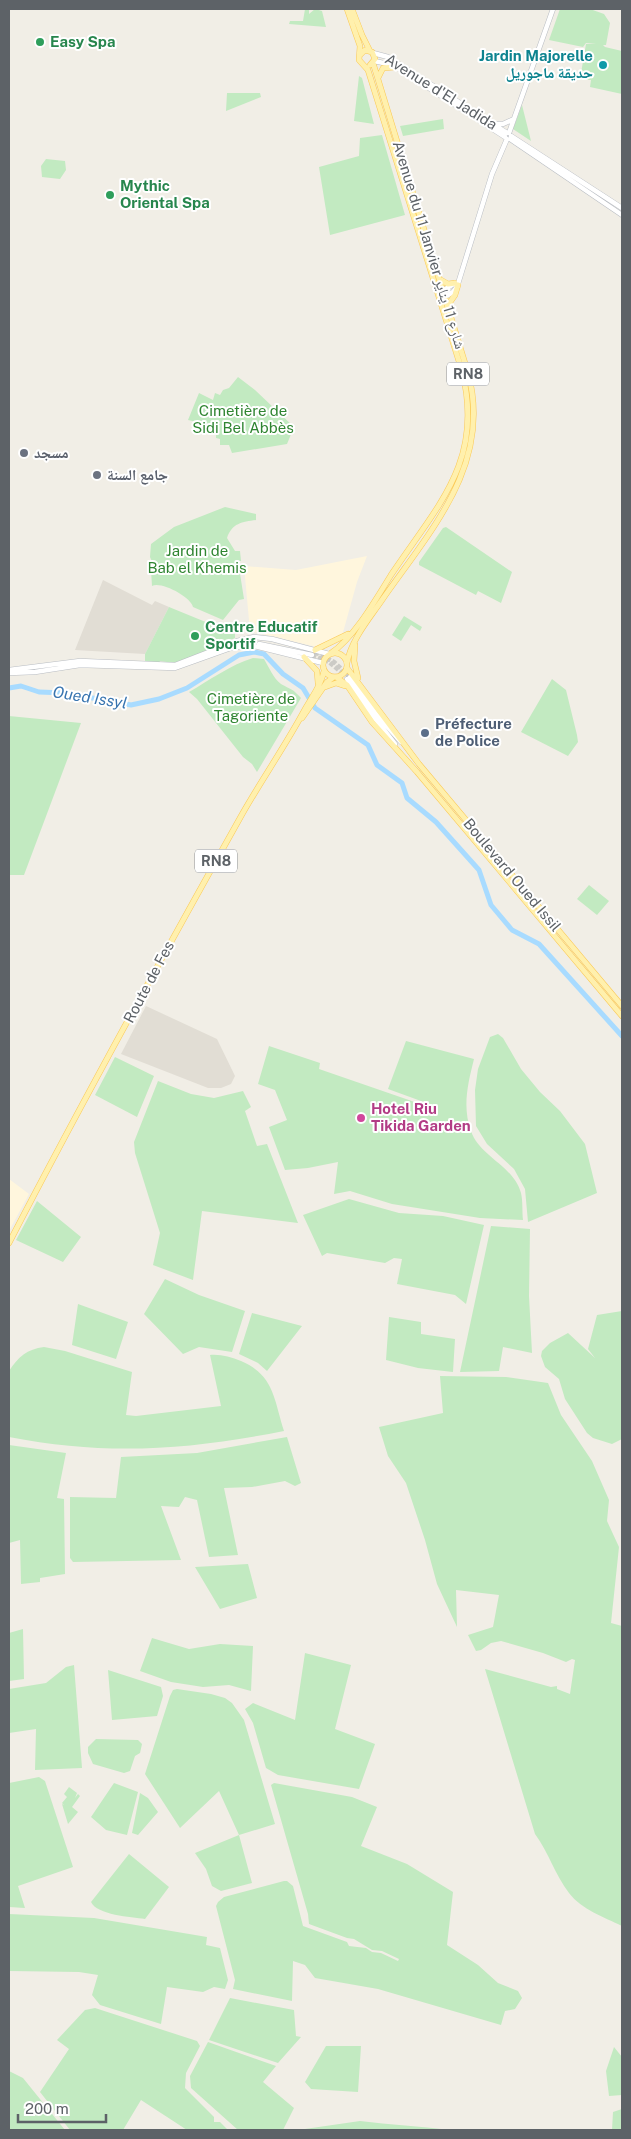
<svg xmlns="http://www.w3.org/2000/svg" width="631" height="2139" viewBox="0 0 631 2139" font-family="'Public Sans','Noto Naskh Arabic',sans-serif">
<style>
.commercial{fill:#fff6dd}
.education{fill:#e1ddd4}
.green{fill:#c2eac1}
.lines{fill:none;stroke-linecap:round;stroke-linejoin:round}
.river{stroke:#a8dbff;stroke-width:5}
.secondary-tunnel{stroke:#cccbc6;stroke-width:4.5;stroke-dasharray:4.5 2;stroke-linecap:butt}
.secondary-casing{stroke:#b9bdc3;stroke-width:5.5}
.primary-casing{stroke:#fbc955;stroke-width:6}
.secondary{stroke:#fff;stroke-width:4.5}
.primary{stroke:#fff0ad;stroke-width:5}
.leisure-dot{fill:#2e9e5b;stroke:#fff;stroke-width:2}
.culture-dot{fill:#0f9aa8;stroke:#fff;stroke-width:2}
.worship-dot{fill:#6b7280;stroke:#fff;stroke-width:2}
.service-dot{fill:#5c6f8a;stroke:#fff;stroke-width:2}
.hotel-dot{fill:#d1479c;stroke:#fff;stroke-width:2}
.labels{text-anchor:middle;stroke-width:4;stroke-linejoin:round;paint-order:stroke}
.shield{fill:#fff;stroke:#8e9195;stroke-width:1}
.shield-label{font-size:14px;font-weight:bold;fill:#5d6267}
.leisure-label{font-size:15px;font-weight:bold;fill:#27864d;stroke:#fff;text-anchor:start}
.culture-label{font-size:15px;font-weight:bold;fill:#0d838f;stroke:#fff;text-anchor:end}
.street-label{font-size:15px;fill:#5d6267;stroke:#fff}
.park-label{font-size:15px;fill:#2f8531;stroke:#fff}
.worship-label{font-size:15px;font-weight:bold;fill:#5b616d;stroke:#fff;text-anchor:start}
.service-label{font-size:15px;font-weight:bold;fill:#4e5e75;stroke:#fff;text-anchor:start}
.hotel-label{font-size:15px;font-weight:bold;fill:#b23c85;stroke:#fff;text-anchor:start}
.water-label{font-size:16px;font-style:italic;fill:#3975b0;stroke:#fff}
</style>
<rect width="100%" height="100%" fill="#f1eee6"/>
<path class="commercial" d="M367,556l-10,26 -15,54 -25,11 -67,-16 -6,-65 52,4z
M9,1179l20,15 -20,37z"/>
<path class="education" d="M103,580l49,25 3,-4 14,6 -24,47 -70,-4z
M146,1006l71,33 18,37 -4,8 -10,4h-13l-87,-34z"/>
<path class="green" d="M305,9h4v5l6,-5 7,2 4,16 -37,-3 1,-3h13z
M560,9h30l14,5 6,9 -4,22h-3l2,2 17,4v43l-32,-7 1,-7 -11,-1 6,-35 10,-1h-10l-3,4 -34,-7z
M359,76l3,2 12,46 -20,-3z
M227,93h33l1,4 -35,14z
M522,105l9,36 -18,-12z
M443,119l1,10 -41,7 -3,-10z
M382,135l23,80 -75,20 -11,-68 40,-11 1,-18z
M46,159l19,2 1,9 -6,9 -18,-2 -1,-11z
M238,377l17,13 39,37 -7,17 -55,9 -3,-8h-9v-6l-4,-1v-5l-18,-1 3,-9 -13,-3 11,-27 14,7 2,-7 5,2 3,-5 6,-2z
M225,507l31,7v6c-14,2 -24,3 -29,18l8,13h5l1,10h-3l6,38 -5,1 -16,20 -30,-13c-2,-10 -32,-26 -41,-21l-1,-16 3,-4 -4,-9 1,-13 23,-17z
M446,527l66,45 -11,31 -23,-12 -2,4 -57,-30v-3l24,-34z
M169,607l66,27v4l-46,21 -15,4 -14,-2 -1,2 -14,-1v-8z
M404,616l18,11 -2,4 -9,-6 -10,16 -9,-6z
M253,658l11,1c5,8 9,19 17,25 10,6 10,3 20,14l-44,74 -5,-8 -9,-7 -46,-58 -8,-7c21,-12 41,-27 64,-34z
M552,679l14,11 11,45 1,7 -10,14 -47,-24z
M9,716l72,7 -57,152h-15z
M589,885l20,16 -12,14 -20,-16z
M498,1034l5,4 18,31 19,23 20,19 25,33 12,49 -69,29 -3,-33 -11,-20 -27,-25 -11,-18 -1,-36 3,-21 12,-32z
M406,1041l68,18c-6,24 -12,48 -3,72 8,25 43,35 50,62 2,8 1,19 2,27l-43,-2 -88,-14 -42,-13 -16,3 4,-32 -30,6 -23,2 -16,-43 18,-7 -12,-30 -17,-6 11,-38 51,17 -1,6 113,39v-3l-44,-16z
M115,1057l39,19 -17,41 -42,-22z
M158,1081l33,13 23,4 29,-7 8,16 -6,4 12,35 10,-2 31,79 -96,-12 -9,69 -40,-15 7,-32 -25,-80 -1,-11z
M349,1199l50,14 44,3 41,9 -18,79 -11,-9 -58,-11 5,-25 -8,-1 -9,5 -58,-10 -5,3 -19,-41z
M37,1201l44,36 -18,25 -47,-22z
M491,1226l39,3 -1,67 3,57 -29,-6 -4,24 -39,1z
M165,1279l34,16 46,16 -13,41 -33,-5 -16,7 -39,-40z
M78,1304l50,18 -12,37 -44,-14z
M622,1311v128l-10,5 -19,-6 -6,-5 -22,-34 -6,-20 -14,-12 -4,-11 1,-5 8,-8 18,-10 27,25 -7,-9 9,-34z
M252,1313l50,13 -35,45 -9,-8 -19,-9z
M389,1317l32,5v12l34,5 -2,33 -35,-4 -32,-8z
M44,1347l21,4 67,21 -6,43 10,1 85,-10 -11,-51c10,-1 21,2 31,6 33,14 33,38 43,70 -97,19 -177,25 -275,6v-66c9,-14 18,-22 35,-24z
M440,1376l66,1 42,6 13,32 31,46 17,39 -2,21 12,26 -8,76 11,3v300c-18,-9 -40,-16 -53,-33 -14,-18 -20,-40 -34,-59l-50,-165 66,18 6,-1v3l13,5 5,-34 -3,-1 -6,3 -23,-9 -42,-12 -10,2 -10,7 -5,1 -8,-16 25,-8 6,-32 -43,-5 1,37 -20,-43 -12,-44 -19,-57 -18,-27 -9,-29 64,-14z
M287,1437l14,46 -6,3 -10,-5 -33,6 -28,1 14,67 -29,2 -12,-57 -12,-3 -6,10 -18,-1 20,54 -108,2 -3,-4v-61l46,1 5,-41 76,-4z
M9,1445l57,8 -9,45 7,1 1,75 -25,4v4l-19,2 -1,-44 -11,3z
M248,1564l9,34 -37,11 -25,-42z
M23,1629l1,50 -15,2v-48z
M152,1638l37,11 31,-5 33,2 -2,45 -22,-6 -26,2 -32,-5 -31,-11z
M305,1653l46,12 -16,64 40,15 -16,45 -81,-14 -12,-7 -13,-45 -8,-14 8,-6 42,17z
M74,1665l8,103 -47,2 1,-41 -27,4v-44l37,-6 20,-16z
M108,1670l53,17 2,9 -6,20 -45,4z
M177,1689l34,5 14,4 7,5 12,17 31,104 -36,11 13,48 -31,8 -9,-5 -6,-17 -11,-16 44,-18 -20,-44 -39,37 -35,-54 25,-78 3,-6z
M96,1739l42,1 4,4 -2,9 -5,3 -5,15 -6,2 -31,-9 -5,-11v-6z
M39,1777l6,4 28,86 -55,19 7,22 -16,-1v-124z
M114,1783l24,9 -11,43 -21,-5 -15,-13z
M274,1783l78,14 25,10 -16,39 46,18 46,28 -6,53 31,20 20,18 20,8 4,7 -7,11 -10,2 -4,14 -123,-36 -63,-11 -10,-13 -12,-4 -1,40 -59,-12 2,-9 -19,-74 2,-4 6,-5 60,-16h3l6,5 10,40 44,16 2,4 17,2 6,4 9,1 17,8 1,-2 -17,-8 -10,-1 -18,-11 -7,-1 -38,-14 -1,-10 -37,-129z
M69,1787l8,6 -2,5 3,-4 2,2 -8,11 6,5 -10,12 -6,-20 2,1 -2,-2 5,-6 -3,-3z
M140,1793l8,5 10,14 -20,23 -6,-2z
M129,1854l40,33 -24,32c-14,-2 -48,-4 -54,-17z
M9,1914l85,4 113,19 -1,8 14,3 8,32 -3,9 -11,-2 -11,5 -36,-5 -6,37 -61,-19 -8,-10 6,-20 -19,-3 -70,-1z
M230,1998l64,12 2,26 5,1 -23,26 -69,-23z
M95,2008l102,33 3,5 -14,27 -1,15 29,29v5h6l7,7 -2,1h-38l-46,-30 -18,30h-53l-30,-38 29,-43 -12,-9 28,-30z
M208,2042l68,24 -13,16 31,26 -11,22h-45l-47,-42 -1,-12z
M326,2046h35l-3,46 -47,-3 -6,-7z
M614,2047l8,10v38l-13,1 -3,-25z
M9,2071l14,7 42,52h-56z
M622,2109v21h-10l1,-18z
M360,2121c30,4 60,5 90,9h-152z"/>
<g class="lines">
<path class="river" d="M9,688l12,-2 18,6 26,1 66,12 28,-6 28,-11 52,-33 15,-3 10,2 19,20 20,14 12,20 53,37 9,20 25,18 5,15 29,24 43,48 12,35 21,25 27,14 83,92"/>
<path class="secondary-tunnel" d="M315,652l19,10 16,15
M312,655l17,7 12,10"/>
<g class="secondary-casing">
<path id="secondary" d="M373,53l15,4 119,76
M374,61l19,4 112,72
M494,124h9l11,-5
M509,133l44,-124
M511,136l111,72
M510,139l112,76
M441,292l14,-9
M440,300l13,-8 4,-5 35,-113 15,-35
M259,644l53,11
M9,670l71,-9 95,4 62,-24 17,-4 18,2 57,15
M9,673l26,-1 45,-7 95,3 56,-20 19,-3 73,18
M350,677l26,37 25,28
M347,679l23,33 25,32"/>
</g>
<g class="primary-casing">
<path id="primary" d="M352,9l10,26 8,16
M360,55l5,-5 7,2 3,7 -5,6
M378,78l5,-10 13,-1
M441,280l7,4 7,-1
M448,305l7,-10 3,-10
M355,645l-1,16 4,17
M315,650l33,-16
M323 665a12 12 0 1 1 24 0a12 12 0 1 1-24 0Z
M331,653c23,-15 45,-54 60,-78 46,-69 94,-114 71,-204l-94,-301 -9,-10 1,-14 -13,-37
M304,657l13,14 1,12
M347,663c4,-23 22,-44 35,-63 48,-69 111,-136 86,-227l-95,-310
M347,668l72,96 203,242
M336,677l11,8 25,37 45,50 205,244
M325,687l11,-4 9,3
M302,718l25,-36 7,-5
M9,1243c74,-143 152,-284 231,-425 20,-36 44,-70 64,-107 7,-13 17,-25 20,-40"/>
</g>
<use href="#secondary" class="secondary"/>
<use href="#primary" class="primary"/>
</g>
<g class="leisure-dot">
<circle cx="40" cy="42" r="5"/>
<circle cx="110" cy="195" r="5"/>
<circle cx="195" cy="636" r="5"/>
</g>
<circle class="culture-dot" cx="603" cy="65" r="5"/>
<g class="worship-dot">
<circle cx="24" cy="453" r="5"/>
<circle cx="97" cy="475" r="5"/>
</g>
<circle class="service-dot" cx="425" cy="733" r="5"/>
<circle class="hotel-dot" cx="361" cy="1118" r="5"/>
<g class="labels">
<g class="shield">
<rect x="447" y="362.5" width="42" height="23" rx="4"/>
<rect x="195" y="849.5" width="42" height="23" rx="4"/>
</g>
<g class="shield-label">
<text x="468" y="379">RN8</text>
<text x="216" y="866">RN8</text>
</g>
<g class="leisure-label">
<text x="50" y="47">Easy Spa</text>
<text x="120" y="191">Mythic<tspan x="120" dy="17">Oriental Spa</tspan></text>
<text x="205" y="632">Centre Educatif<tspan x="205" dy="17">Sportif</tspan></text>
</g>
<g class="culture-label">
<text x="593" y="61">Jardin Majorelle<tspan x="593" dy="17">حديقة ماجوريل</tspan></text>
</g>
<g class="street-label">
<text transform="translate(441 92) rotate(32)" y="5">Avenue d'El Jadida</text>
<text transform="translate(429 245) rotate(73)" y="5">Avenue du 11 Janvier شارع 11 يناير</text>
<text transform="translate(512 875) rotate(50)" y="5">Boulevard Oued Issil</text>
<text transform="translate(149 982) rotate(-62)" y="5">Route de Fes</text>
</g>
<g class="park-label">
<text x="243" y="416">Cimetière de<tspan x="243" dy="17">Sidi Bel Abbès</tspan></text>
<text x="197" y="556">Jardin de<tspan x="197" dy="17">Bab el Khemis</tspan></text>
<text x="251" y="704">Cimetière de<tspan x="251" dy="17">Tagoriente</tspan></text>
</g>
<g class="worship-label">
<text x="34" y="458">مسجد</text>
<text x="107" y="480">جامع السنة</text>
</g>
<g class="service-label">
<text x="435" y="729">Préfecture<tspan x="435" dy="17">de Police</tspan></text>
</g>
<g class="hotel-label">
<text x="371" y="1114">Hotel Riu<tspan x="371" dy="17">Tikida Garden</tspan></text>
</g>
<g class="water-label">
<text transform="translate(90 697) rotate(9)" y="6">Oued Issyl</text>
</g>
</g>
<rect width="631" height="2139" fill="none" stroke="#5d6267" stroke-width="20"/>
<path d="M18 2114v8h88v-8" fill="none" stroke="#5d6267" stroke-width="2.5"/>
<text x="25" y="2114" font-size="15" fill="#5d6267" stroke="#ffffff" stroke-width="4" paint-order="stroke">200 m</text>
</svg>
